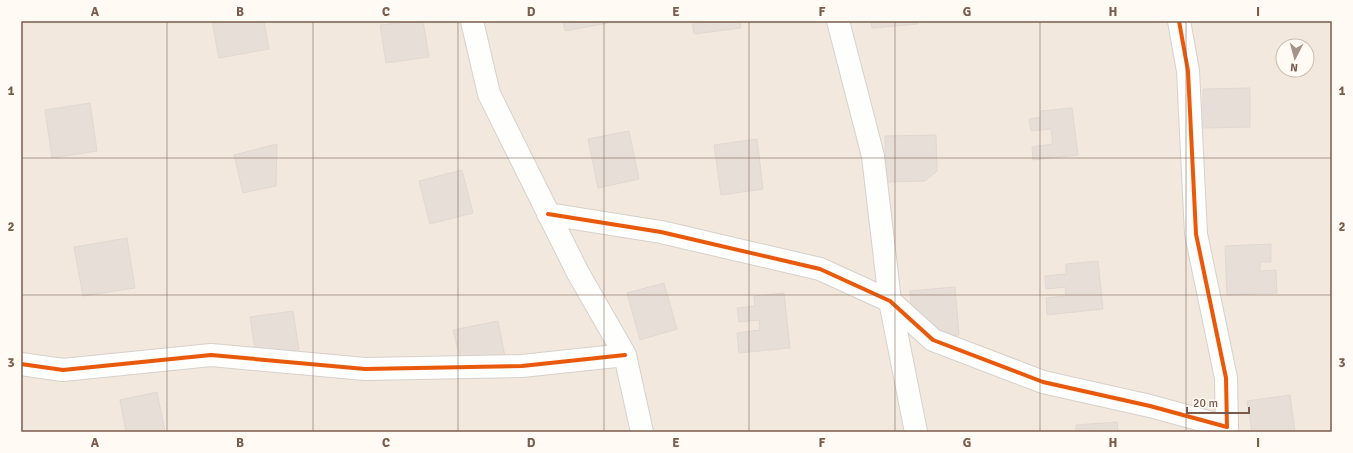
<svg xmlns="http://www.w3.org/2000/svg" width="1353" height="453" viewBox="0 0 1353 453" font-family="Signika,sans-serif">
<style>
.residential{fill:#f2e8de;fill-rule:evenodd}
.building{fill:#e6ded7;stroke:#e2d8d2}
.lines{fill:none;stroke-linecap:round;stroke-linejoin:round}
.minor-casing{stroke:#d7d1cb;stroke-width:24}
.minor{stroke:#fefefd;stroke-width:22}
.cycleway-casing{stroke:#fffaf3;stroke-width:6}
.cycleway{stroke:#e8590c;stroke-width:4}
.grid{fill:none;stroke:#7a5c4d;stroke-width:1;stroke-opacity:0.55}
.neatline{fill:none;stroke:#7a5c4d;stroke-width:1.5}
.grid-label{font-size:13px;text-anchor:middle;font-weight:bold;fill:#7a5c4d}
</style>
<rect width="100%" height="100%" fill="#f9f5f0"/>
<path class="residential" d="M21,21h1311v411h-1311zM1283,46h24v24h-24z"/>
<path class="building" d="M212,21h52l5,28 -50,9z
M398,21h25l6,36 -43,6 -6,-38 18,-2z
M563,21h45v2l-43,8z
M692,21h48l1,7 -47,6z
M871,21h46l1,3 -46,4z
M1250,88v39l-47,1v-39z
M90,103l7,48 -45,7 -7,-48z
M1072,108l6,47 -45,5 -1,-13 21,-3 -2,-15 -20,2 -2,-12 12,-2v-6z
M629,131l10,48 -41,9 -10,-49z
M936,135l1,36 -12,10 -39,1 -1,-46z
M757,139l6,50 -42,6 -7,-50z
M277,144l-1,42 -33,7 -9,-38z
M462,170l11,43 -43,11 -11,-43z
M127,238l8,50 -52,8 -9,-49z
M1271,244v18h-11v9l16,-1 1,23 -50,2 -2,-49z
M1098,261l5,48 -56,6 -1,-17 20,-2 -1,-9 -19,2 -1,-13 21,-2v-10z
M664,283l13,46 -37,11 -13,-47z
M955,287l4,48 -25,2 -22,-20 -2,-26z
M784,293l6,55 -51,5 -2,-20 23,-3 -1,-10 -20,2 -2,-14 18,-2 -1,-10z
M293,311l6,39 -43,7 -6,-40z
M498,321l8,41 -45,-1 -8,-31z
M157,392l8,40h-39l-6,-32z
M1290,395l5,37h-43l-5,-31z
M1117,422l1,10h-42v-7z"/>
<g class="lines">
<g class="minor-casing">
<path id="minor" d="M472,21l17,73 89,179 47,82 17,77
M838,21l35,135 17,145 26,131
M548,214l113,18 159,37 70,32 43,39 110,42 107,24 77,21 -1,-49 -30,-144 -8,-163 -9,-50
M21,364l42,6 148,-15 154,14 157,-3 103,-11"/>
</g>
<use href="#minor" class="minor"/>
<g class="cycleway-casing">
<path id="cycleway" d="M548,214l113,18 159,37 70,32 43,39 110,42 107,24 77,21 -1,-49 -30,-144 -8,-163 -9,-50
M21,364l42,6 148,-15 154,14 157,-3 103,-11"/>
</g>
<use href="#cycleway" class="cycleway"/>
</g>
<path class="grid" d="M167,21v411M313,21v411M458,21v411M604,21v411M749,21v411M895,21v411M1040,21v411M1186,21v411M21,158h1311M21,295h1311"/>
<rect width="1353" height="453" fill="none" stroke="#fffaf3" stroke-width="44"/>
<g transform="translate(1295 58) rotate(186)"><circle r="19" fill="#fffaf3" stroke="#cabbb1"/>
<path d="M0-3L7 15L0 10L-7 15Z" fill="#a69286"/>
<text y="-6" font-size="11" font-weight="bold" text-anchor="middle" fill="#7a5c4d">N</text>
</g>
<path d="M1187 407v6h62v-6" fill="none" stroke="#7a5c4d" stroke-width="2"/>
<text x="1193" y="407" font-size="12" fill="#7a5c4d" stroke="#fffaf3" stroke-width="3" paint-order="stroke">20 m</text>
<rect x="22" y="22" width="1309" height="409" class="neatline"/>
<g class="grid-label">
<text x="95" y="16">A</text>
<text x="240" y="16">B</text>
<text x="386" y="16">C</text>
<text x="531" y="16">D</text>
<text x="676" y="16">E</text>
<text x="822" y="16">F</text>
<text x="967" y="16">G</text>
<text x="1113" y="16">H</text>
<text x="1258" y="16">I</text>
<text x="11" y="95">1</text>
<text x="1342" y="95">1</text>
<text x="11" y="231">2</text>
<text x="1342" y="231">2</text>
<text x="11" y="367">3</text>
<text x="1342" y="367">3</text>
<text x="95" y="447">A</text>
<text x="240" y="447">B</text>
<text x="386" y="447">C</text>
<text x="531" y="447">D</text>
<text x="676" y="447">E</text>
<text x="822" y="447">F</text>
<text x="967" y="447">G</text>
<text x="1113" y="447">H</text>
<text x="1258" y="447">I</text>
</g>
</svg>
